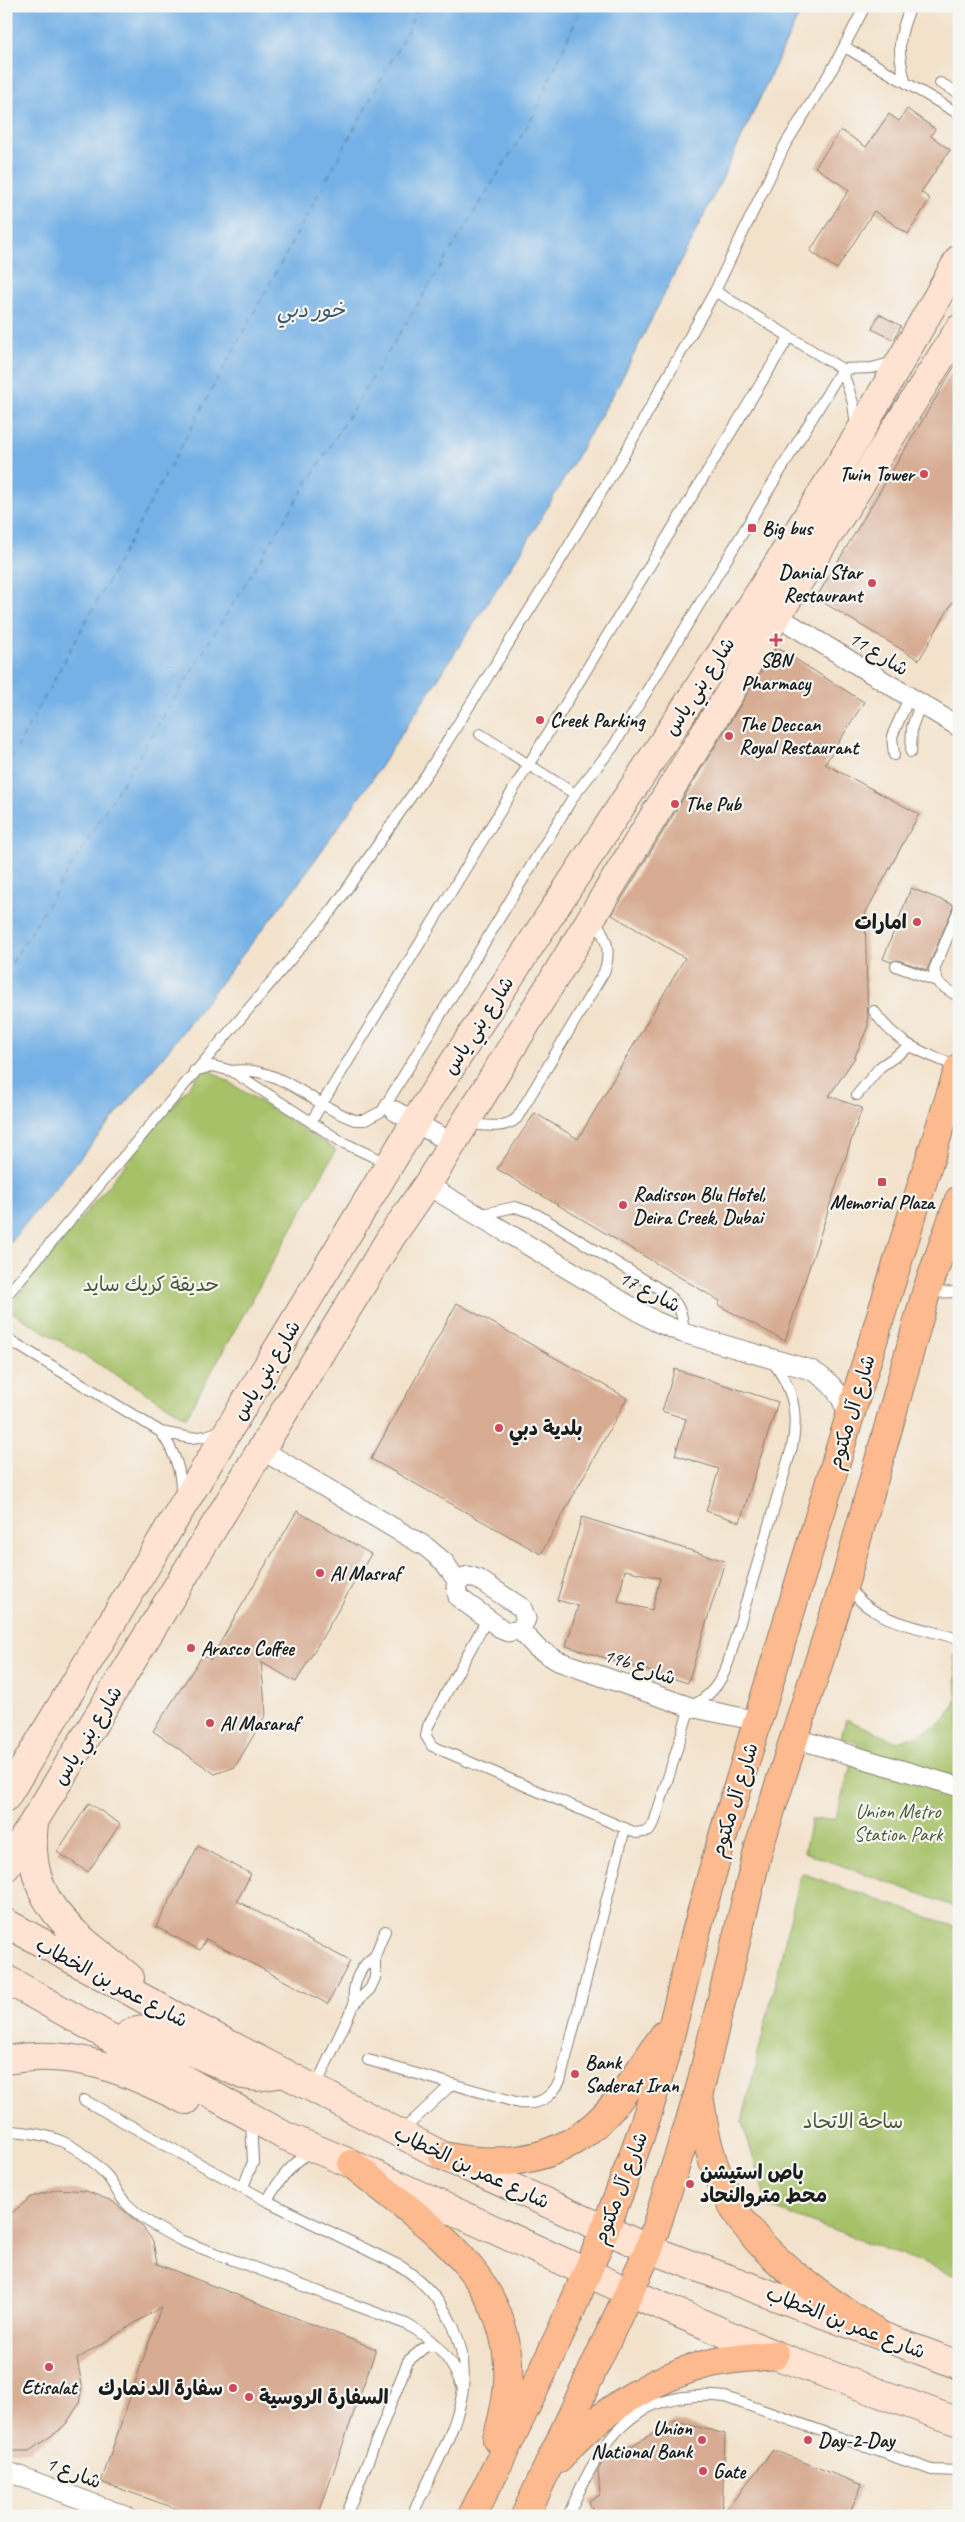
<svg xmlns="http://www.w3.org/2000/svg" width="965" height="2522" viewBox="0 0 965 2522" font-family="Caveat,'Playpen Sans Arabic',sans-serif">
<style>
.green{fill:#a6c167;stroke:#616e42}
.water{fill:#74b1e6;stroke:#486681}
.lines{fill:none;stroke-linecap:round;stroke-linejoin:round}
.ferry{stroke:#3f586d;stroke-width:1;stroke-dasharray:6 5;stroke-linecap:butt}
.building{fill:#d7ac92;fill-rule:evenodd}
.lane-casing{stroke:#887f74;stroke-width:12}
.street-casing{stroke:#887f74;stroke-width:21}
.secondary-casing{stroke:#887f74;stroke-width:30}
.primary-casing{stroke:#887f74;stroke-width:30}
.lane{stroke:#fff;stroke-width:10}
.street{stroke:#fff;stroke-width:19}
.secondary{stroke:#fee3d2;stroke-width:28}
.primary{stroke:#fcba8e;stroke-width:28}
.poi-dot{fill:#d1495b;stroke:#f6f6f2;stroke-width:2}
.labels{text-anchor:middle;stroke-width:4.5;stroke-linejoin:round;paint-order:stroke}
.poi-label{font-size:20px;font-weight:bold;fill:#1c1c1c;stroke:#f6f6f2;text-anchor:start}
.street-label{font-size:20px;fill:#1c1c1c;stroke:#f6f6f2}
.park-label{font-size:20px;fill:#4c5636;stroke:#f6f6f2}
.water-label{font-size:21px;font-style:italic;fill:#3f586d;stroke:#f6f6f2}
</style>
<rect width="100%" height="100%" fill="#f6f6f2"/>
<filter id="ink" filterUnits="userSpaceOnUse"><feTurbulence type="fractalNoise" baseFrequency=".02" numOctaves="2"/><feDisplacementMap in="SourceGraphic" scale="10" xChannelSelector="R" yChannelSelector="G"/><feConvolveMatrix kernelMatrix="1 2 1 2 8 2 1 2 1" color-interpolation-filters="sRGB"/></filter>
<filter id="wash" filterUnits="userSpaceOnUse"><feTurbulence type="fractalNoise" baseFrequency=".0096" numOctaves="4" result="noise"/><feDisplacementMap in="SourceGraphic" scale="20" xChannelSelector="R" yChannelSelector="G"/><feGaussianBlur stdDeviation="1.12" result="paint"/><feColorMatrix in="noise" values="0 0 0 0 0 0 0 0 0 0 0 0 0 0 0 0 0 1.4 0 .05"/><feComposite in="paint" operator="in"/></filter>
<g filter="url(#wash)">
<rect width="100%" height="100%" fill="#f3e2cb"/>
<path class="green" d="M205,1067l131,83 -150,267 -179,-108z
M954,1654l5,1v253l-155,-56 7,-32 24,-1 23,-76 -17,-5 5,-19 51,23c23,-7 50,-15 59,-41 3,-10 -1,-36 -2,-47z
M801,1873l158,55v348l-191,-69 -26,-85z"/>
<path class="water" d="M6,6h797l-78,167 -106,211 -93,160 -155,237 -73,103 -162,207 -130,156z"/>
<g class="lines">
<path class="ferry" d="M6,768l403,-740 9,-22
M6,972l527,-855 49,-111"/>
</g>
<g id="blocks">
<path class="building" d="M907,109l28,20 -4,7 19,14 -29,42 9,7 -22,35 -34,-23 -37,58 -27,-18 39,-61 -34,-23 26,-37 25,17 23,-33 10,7z
M879,314l22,12 -7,14 -22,-11z
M959,359v232l-40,69 -103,-62z
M776,647l88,55 -39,62 94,50 -54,100 3,112 -14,33 -25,37 33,12 -77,233 -67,-36 2,-4 -223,-132 38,-56 43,26 107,-181 -73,-43z
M911,888l43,17 -27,65 -29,-10 -7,2 -8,-3z
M457,1303l170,95 -86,156 -170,-95z
M675,1369l103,33 -38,120 -34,-11 13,-42 -44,-14 11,-36 -24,-8z
M297,1511l74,43 -75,128 -35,-20 5,52 -31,53 -20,7 -62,-43 50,-76 7,5z
M582,1517l143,44 -37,122 -122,-37 12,-40 -21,-6zM625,1570l35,8 -8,32 -34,-8z
M89,1803l31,21 -32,48 -31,-20z
M198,1846l53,28 -14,27 113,60 -22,43 -122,-65 -6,11 -44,-23z
M58,2189l28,2 26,10 29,24 12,16 4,23 219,85 -58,167h-121l-96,-34 60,-175 -84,52 5,26 -3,19 -15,23 -35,24h-23v-233l25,-21z
M674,2421l51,13 -3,81 51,-65 89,35 -14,31h-253l-6,-15 11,-6 -2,-25 4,-7z"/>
</g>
</g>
<g filter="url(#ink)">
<use href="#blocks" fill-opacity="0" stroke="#887f74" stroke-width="1"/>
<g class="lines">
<g class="lane-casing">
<path id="lane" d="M845,47l114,67
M905,81c-8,-31 -7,-45 6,-75
M940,83l19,10
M715,291l127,78 30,-1 22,-6
M842,369l11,34 3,23
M480,734l95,60
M911,752l1,-25 8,-22
M894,755l-2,-19 17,-38
M959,909l-25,61 5,14 20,13
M896,966l41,15
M874,1011c23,34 48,41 84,56
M194,1071l19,-5 19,5 110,71 47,22
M232,1071c47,-7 81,35 123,49h10l17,-9 193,-317 38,-47 229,-378
M857,1095l23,-28 29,-20
M311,1122l478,-785
M468,1124c17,1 36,6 49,-6l87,-146c8,-22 2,-34 -9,-53
M478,1215l37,-8 21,7 130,79c13,11 18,22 17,40
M927,1293l32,-1
M6,1296l327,-387 95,-137 119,-190 78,-129 90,-162 70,-146 49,-79 31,-60
M6,1338l155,94 30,6 15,-2 16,-6
M161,1432c13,19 21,39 20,62
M849,1585c16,36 75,43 110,54
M487,1619l-59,107 -2,10 6,10 204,87 13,-2 5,-8 36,-116c20,-10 30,-23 38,-44l64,-216c7,-34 1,-59 -20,-86
M354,2004c-2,-20 4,-36 21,-48
M368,2060l151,43c20,2 31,-4 41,-22l65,-253
M315,2088l39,-84 16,-15 5,-11v-22l10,-25
M84,2100l183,101 135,66c45,31 72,81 58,137 -9,37 -33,77 -48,112
M6,2131c44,1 72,12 102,46 6,7 10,18 17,25 16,17 37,29 57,39l224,83c26,14 44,32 55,60
M400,2133l52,-49
M243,2187l10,-25 -2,-41
M267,2201c12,-22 25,-37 45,-51
M346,2516l62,-155 17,-14 11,-2
M568,2516c33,-76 64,-129 157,-119l207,73 27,1"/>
</g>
<g class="street-casing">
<path id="street" d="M777,616l182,111
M395,1111l57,32
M427,1185l228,136 28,12 128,37c21,12 32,26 38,49
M262,1450l164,97 18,15 14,20
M468,1576l10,3 44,29 4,11 -6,11 -12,2 -5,-2 -45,-33 -2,-10 6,-9z
M520,1630l17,18 21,13 132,46 68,14
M794,1738l165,49
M6,2471l120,45"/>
</g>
<g class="secondary-casing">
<path id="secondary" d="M6,1797l416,-686 311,-476 124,-198 102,-178
M34,1823c-10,82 40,109 96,155
M6,1867l385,-630 36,-52 350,-569 182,-287
M6,1923l171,94 266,139 206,93 310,116
M6,1979l279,157 67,28 277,128 146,63 184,67
M120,2044c7,-10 13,-13 25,-14l98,45 14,2 28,-4
M6,2060c70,-12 119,11 180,40"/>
</g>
<g class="primary-casing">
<path id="primary" d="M700,2101c16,128 78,165 177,232
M443,2156c61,13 120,6 165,-44 21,-23 38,-52 56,-77
M352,2164c73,60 162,112 156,219 -1,19 -6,38 -11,56
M559,2459c37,-47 104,-88 163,-98 18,-3 36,-4 53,-6
M472,2516c62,-123 123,-250 168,-380 22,-63 37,-128 53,-192 13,-50 27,-99 42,-148 73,-243 146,-486 224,-728
M525,2516l124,-267 50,-157 60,-245 87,-269 80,-285 33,-93"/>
</g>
<use href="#lane" class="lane"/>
<use href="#street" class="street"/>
<use href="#secondary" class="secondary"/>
<use href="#primary" class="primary"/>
</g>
</g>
<g class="poi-dot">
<circle cx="924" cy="474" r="5"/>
<rect x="747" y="523" width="10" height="10" rx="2.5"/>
<circle cx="872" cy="583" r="5"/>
<path d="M773.5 632.5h5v5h5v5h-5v5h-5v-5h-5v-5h5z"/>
<circle cx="540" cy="720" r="5"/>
<circle cx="729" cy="736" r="5"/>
<circle cx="675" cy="804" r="5"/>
<circle cx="917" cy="922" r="5"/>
<rect x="877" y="1177" width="10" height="10" rx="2.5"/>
<circle cx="623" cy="1205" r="5"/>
<circle cx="499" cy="1428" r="5"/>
<circle cx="320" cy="1573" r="5"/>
<circle cx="191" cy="1648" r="5"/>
<circle cx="210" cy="1723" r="5"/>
<circle cx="575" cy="2074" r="5"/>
<circle cx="690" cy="2184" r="5"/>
<circle cx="49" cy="2367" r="5"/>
<circle cx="233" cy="2388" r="5"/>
<circle cx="249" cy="2397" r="5"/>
<circle cx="702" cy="2440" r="5"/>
<circle cx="808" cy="2440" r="5"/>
<circle cx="703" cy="2471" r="5"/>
</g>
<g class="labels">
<g class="poi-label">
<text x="914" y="481" text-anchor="end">Twin Tower</text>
<text x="762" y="535">Big bus</text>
<text x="862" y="579" text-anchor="end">Danial Star<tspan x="862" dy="23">Restaurant</tspan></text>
<text x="776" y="667" text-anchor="middle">SBN<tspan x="776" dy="23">Pharmacy</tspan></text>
<text x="550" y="727">Creek Parking</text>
<text x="739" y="731">The Deccan<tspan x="739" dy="23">Royal Restaurant</tspan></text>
<text x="685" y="811">The Pub</text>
<text x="907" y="929" text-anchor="end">امارات</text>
<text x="633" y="1201">Radisson Blu Hotel,<tspan x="633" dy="23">Deira Creek, Dubai</tspan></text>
<text x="882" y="1209" text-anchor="middle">Memorial Plaza</text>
<text x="509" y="1435">بلدية دبي</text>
<text x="330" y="1580">Al Masraf</text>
<text x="201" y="1655">Arasco Coffee</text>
<text x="220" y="1730">Al Masaraf</text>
<text x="585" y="2069">Bank<tspan x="585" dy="23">Saderat Iran</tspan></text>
<text x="700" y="2179">باص استيشن<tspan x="700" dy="23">محط متروالنحاد</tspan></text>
<text x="49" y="2394" text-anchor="middle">Etisalat</text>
<text x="223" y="2395" text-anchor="end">سفارة الدنمارك</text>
<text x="259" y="2404">السفارة الروسية</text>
<text x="692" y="2435" text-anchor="end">Union<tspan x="692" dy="23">National Bank</tspan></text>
<text x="818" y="2447">Day-2-Day</text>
<text x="713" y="2478">Gate</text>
</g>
<g class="street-label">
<text transform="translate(879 653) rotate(32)" y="7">شارع 11</text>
<text transform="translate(699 686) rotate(-57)" y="7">شارع بني ياس</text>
<text transform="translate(478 1025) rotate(-57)" y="7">شارع بني ياس</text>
<text transform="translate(650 1291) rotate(28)" y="7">شارع 17</text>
<text transform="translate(266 1370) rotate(-59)" y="7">شارع بني ياس</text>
<text transform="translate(851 1412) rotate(-73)" y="7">شارع آل مكتوم</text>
<text transform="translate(640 1666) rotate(19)" y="7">19b شارع</text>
<text transform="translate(87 1735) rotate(-58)" y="7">شارع بني ياس</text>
<text transform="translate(734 1800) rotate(-73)" y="7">شارع آل مكتوم</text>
<text transform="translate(112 1982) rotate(28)" y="7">شارع عمر بن الخطاب</text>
<text transform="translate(472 2167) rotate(25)" y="7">شارع عمر بن الخطاب</text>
<text transform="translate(620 2188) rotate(-69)" y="7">شارع آل مكتوم</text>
<text transform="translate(846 2322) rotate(21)" y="7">شارع عمر بن الخطاب</text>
<text transform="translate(74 2472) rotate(21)" y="7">شارع 1</text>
</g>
<g class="park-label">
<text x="151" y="1291">حديقة كريك سايد</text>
<text x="898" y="1818">Union Metro<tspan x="898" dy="23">Station Park</tspan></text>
<text x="853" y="2128">ساحة الاتحاد</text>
</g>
<g class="water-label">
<text x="311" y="317">خور دبي</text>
</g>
</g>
<rect width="965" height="2522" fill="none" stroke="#f6f6f2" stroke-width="25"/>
</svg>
